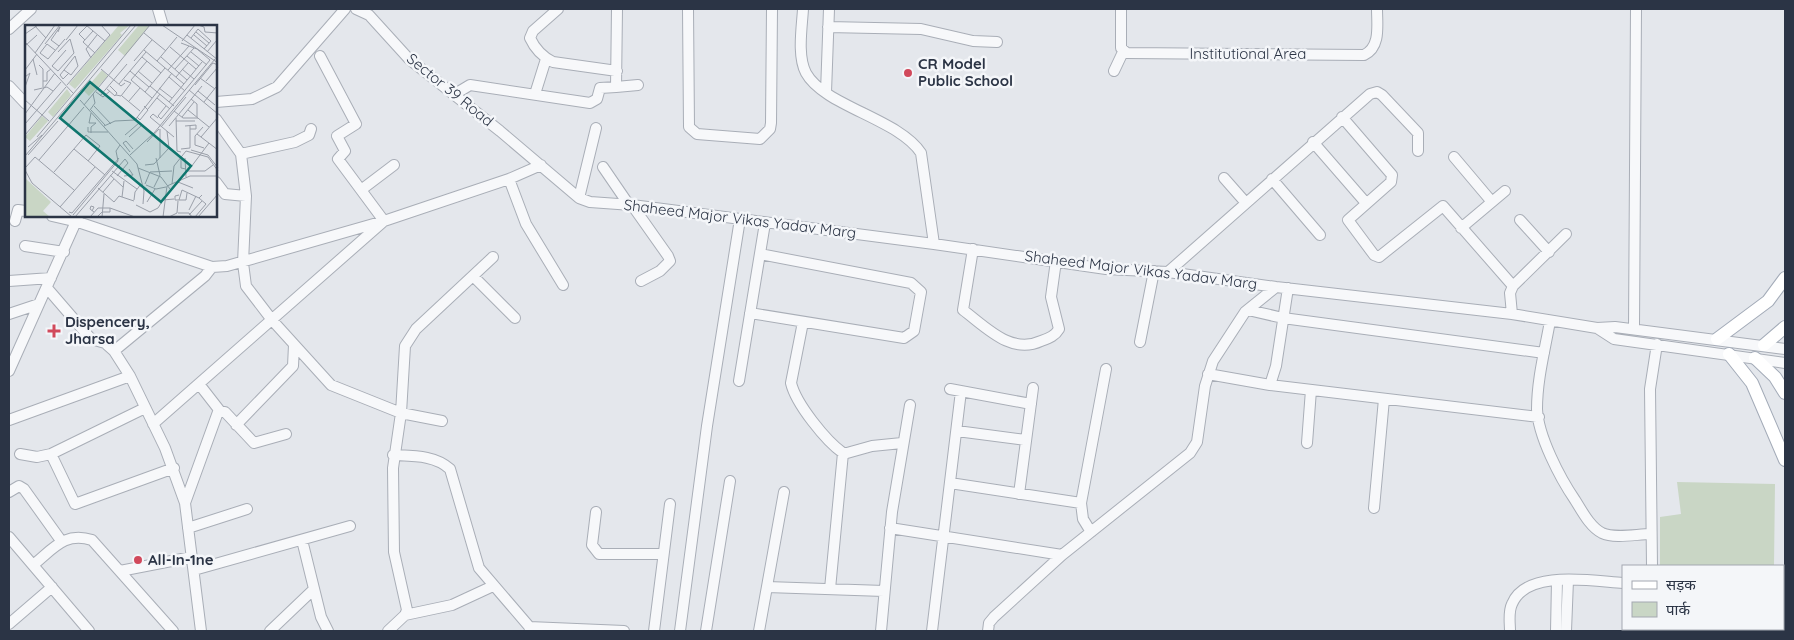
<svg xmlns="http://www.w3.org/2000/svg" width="1794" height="640" viewBox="0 0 1794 640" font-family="Quicksand,'Noto Sans Devanagari',sans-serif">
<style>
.green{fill:#c9d6c5}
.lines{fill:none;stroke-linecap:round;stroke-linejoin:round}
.minor-casing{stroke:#a9aeb7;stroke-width:12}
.major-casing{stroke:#a3abb8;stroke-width:14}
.minor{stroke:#f7f8fa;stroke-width:10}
.major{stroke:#fff;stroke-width:12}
.poi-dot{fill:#d1495b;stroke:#f4f6f9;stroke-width:2}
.labels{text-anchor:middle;stroke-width:5;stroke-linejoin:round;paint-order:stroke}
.street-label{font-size:15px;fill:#2b3445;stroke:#f4f6f9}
.poi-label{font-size:15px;font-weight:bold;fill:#2b3445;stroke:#f4f6f9;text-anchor:start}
.inset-road{fill:none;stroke:#9a9fa9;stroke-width:1}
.view{fill:#0f766e;fill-opacity:0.15;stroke:#0f766e;stroke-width:2.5}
.inset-edge{fill:none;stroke:#2b3445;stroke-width:2.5}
</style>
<rect width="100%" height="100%" fill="#e4e7ec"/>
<path class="green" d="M1677,482l98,2 -1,82h-114v-49l21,-3z
M1661,629h113v2h-113z"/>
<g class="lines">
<g class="minor-casing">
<path id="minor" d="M158,9l5,17
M356,9l13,6 40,44 91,72 79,67 11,4 42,3 302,39 172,25 62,3 108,15 236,27 85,14 18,-1 170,22
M558,9l-25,22 -3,7c5,11 13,19 23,24l64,9
M617,9l-1,78 22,-2
M688,9l1,118 8,7 63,5 10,-10 1,-6 1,-114
M803,9c-1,18 -6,47 3,64 18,33 93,46 115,80l13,91
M1121,9v39l6,5 237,2c17,-8 13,-30 13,-46
M828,27l93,2 52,12 24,1
M9,29l22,-20
M1114,71l9,-19
M9,86l17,18
M826,92l3,-83
M455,94l15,-9 120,18 7,-4 3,-11 16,-1
M535,94l11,-35
M216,102l36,-3 25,-12 68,-78
M1342,117l50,58 -1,7 -43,38 26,35 5,2 64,-51 70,80
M216,119l25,35 5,42 -3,67 3,23 26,34 59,65 70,28 41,8
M1313,142l53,61
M241,154l54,-12 14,-7 2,-6
M1454,157l38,45
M603,167l26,38
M1224,178l22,25
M509,179l17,45 37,61
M1272,179l48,56
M216,182l9,12 21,2
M361,190l33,-25
M579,198l17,-70
M632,205l36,51 2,5 -10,10 -19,10
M52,216l26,6 134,45 15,-1 157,-45 125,-42 32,-14
M1520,220l29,32
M15,221l3,-11 8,1
M1461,228l44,-37
M25,246l39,6
M973,249l-10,61c23,17 48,45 78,31 8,-3 14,-5 18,-12l-8,-32 5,-36
M1168,272l202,-178 7,-2 5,3 36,38v18
M473,276l42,42
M9,281l42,-3
M47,288l44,51 14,4 9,8 16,25 35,72 20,55 16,128
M1248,310l35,8 261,35
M750,313l154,25 10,-7 7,-39 -10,-9 -151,-29
M9,314l30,-10
M1512,314l-2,-21 3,-7 53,-52
M1550,321c-5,29 -13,58 -13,88 1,27 23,69 38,91 7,11 15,27 27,33 13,6 35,1 49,1
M803,322l-12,61c5,21 35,58 52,70h4l25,-7 30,-3
M1597,328l17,11 171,24
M1634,329l2,-320
M1140,342l14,-71
M114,351l91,-75 7,-9
M9,371l69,-154
M1208,374l62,11 269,32
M739,381l26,-158
M199,384l21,27
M1270,385l6,-19 12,-78
M950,389l81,15
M9,420l121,-44
M153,424l231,-203 -46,-62 7,-8 -8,-15 19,-12 -36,-68
M236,425l57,-59 1,-21
M957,431l69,9
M1307,443l4,-53
M20,454l17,3 14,-3 94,-46
M51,454l24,50 99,-36
M393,455c20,1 42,0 57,14l29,99 54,63
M950,483l131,20
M9,492l10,-6 5,3 38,53
M1019,494l14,-106
M185,503l33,-91h7l29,31 32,-9
M1374,508l10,-109
M596,512l-4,33 7,9h64
M188,528l59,-19
M890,528l172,27
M1091,532l-8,-13 -2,-16 25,-134
M9,537l80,94
M302,540l19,77 7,14
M33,565c20,-16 32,-34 59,-25l81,91
M1652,566l-2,-177 7,-45
M194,570l156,-44
M120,571l72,-14
M767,587l117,4
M830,589l13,-136
M405,615l47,-10 41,-19
M9,624l43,-37
M529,627l95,4
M270,631l43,-41
M388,631l17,-16 2,-5 -13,-58 -1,-84 8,-55 4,-67 11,-17 77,-72
M654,631l16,-127
M680,631l27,-205 33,-207
M706,631l24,-150
M759,631l25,-139
M881,631l11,-119 18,-107
M932,631l29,-240
M988,631l1,-8 5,-6 68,-62 128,-102 7,-11 8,-56 8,-25 32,-49 31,-25
M1510,631c0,-8 -2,-19 2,-27 14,-35 80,-23 111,-21
M1556,631l1,-50
M1566,631l2,-51
M1652,631v-2"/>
</g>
<g class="major-casing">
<path id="major" d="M1717,339l51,-38 17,-23
M1764,345l21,-18
M1729,354l23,29 33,77
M1755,358l20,19 10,16"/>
</g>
<use href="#minor" class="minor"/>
<use href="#major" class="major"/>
</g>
<g class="poi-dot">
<circle cx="908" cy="73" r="5"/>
<path d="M51.5 323.5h5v5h5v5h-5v5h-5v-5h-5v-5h5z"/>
<circle cx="138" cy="560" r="5"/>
</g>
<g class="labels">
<g class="street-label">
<text x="1248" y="59">Institutional Area</text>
<text transform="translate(450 90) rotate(39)" y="5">Sector 39 Road</text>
<text transform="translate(740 219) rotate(7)" y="5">Shaheed Major Vikas Yadav Marg</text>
<text transform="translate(1141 270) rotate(7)" y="5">Shaheed Major Vikas Yadav Marg</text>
</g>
<g class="poi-label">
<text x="918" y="69">CR Model<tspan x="918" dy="17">Public School</tspan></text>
<text x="65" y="327">Dispencery,<tspan x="65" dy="17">Jharsa</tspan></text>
<text x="148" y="565">All-In-1ne</text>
</g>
</g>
<g transform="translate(25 25)">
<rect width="192" height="192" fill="#e4e7ec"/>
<path d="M94,0h11l-10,8 2,2 -47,54 -6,-5zM114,0h11l-25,31 -7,-6zM77,45l6,6 -19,20 -5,-5zM42,64l4,6 -18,22 -5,-5zM17,91l6,5 -18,20 -5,-4zM0,153l26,24 -8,9 7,6h-25z" fill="#c9d6c5"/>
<path class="inset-road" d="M9,0l12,13M61,0l19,16M137,0l56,38M173,0l6,2 1,5 13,1M68,6l-10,11 12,11M33,7l2,-5 -9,13 8,6M171,7l13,11M119,8l22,18M0,9l13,-9M162,10l31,25M169,10l13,11M166,13l7,-9 13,12 -7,8M41,15l12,-15M60,15l-6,-6 8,-8M157,16l13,-16M0,17l48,51M20,19l15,-19M0,21l12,-11M145,22l26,22M30,25l-8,-6 -7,9 8,6 17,-20M119,25l40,34M33,27l12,-13 4,14 -16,18 -6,-5 14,-16M166,27l16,13M182,27l10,-12M10,28l20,-28M50,31l3,10 -7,9 -7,-5zM162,31l12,10M117,32l19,16M136,32l26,23M66,33l-5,-9 11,-14M8,34l4,16M109,36l18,-21M122,36l-16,19 21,18M132,36l20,-24M14,40l4,4v18M76,44l20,17 4,-3M150,44l19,-21M157,44l12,10M0,45l12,-16M39,45l-4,5 3,4 6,-6M143,45l21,-24M105,46l19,16M113,46l14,12M0,52l5,-4 -5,14M144,52l16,14M151,52l12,-14M175,53l15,11M18,56h4v-9l4,-3M181,56l12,-14M94,59l27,-32M42,60l43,-50 -9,-10M170,60l18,-22 5,2M125,61l24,20M134,63l13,10M82,64l8,7 2,-3 -7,-7M9,65l13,-3 6,4M164,65l29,24M173,66l17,14M71,67l7,5 7,-6M120,67l20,-24M91,70l5,1 10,-13 -7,-3M75,71l27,-32M97,71l18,15M132,73l13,11M166,74l6,5v13M0,75l24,21M55,75l57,64 7,27 -1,13M104,76l11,-13M144,77l33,-40M179,77l12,-15M59,80l66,-80M69,81l17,18M141,81l-8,10 3,3 49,-59 -13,-11 -16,-6M123,84l12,-15M65,85l5,-7 -2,-9M66,85l14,15M163,85l21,17M149,86l9,7h15M66,88l-2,10h7l-5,4v6M0,89l30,-41M112,92l3,3 8,-10 -4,-4M157,92l12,-15M133,93l-5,-4 -3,3 24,20M151,93l1,33 4,1M110,95l37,-47M151,96h19M0,99l36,-42M79,101l11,-5 20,-1 18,14M144,101l33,-40M160,101l11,-1v4h-6M63,102v5h20M136,102l25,-30M178,102l-8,9v9l9,3M135,104v29M172,109l21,16M0,110l41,-48M100,110l14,-12M12,112l94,-112M104,112l13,-12M176,112l17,-20M122,117l12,-13M3,122l14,-12M49,124l31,26M156,124l9,-1v-22M166,125l17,5 10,13M105,127l-7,-9 3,-2 7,8M3,130l30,-34M105,130l24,-22 61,-74M0,131l111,-131M156,132v11l5,1M160,133l1,19M14,135l45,-53M120,140l9,-1 15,-16 -2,-17M1,142l9,-10 39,33M166,142l18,-24M113,143l23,9 9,12M0,145l7,13 40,34M87,146l25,18M161,146h19l8,-6M29,147l32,-37 14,11 -12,15M85,150l13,12M99,151l9,-1 -4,-6M153,157l15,6M120,159l5,-12 22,-1M147,159l2,-18 12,-15 22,6 10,14M121,160l10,4 10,-2M142,161l23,-10h28M129,162l6,-12 -4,-17M73,163l16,14 5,-6 15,5M78,167l11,-13M154,170l-4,1v4h11l1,-7M97,172l2,-16M109,175l1,-8 6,-8M154,175l3,-10 17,8M122,177l8,-13M111,180l14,7 8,-4 5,-8 11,-1M35,182l35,-40M164,185l7,-14M67,186l2,-4 -3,-1 -1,3 4,3M44,187l3,1 47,-55M153,188h11l3,4M48,190l45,-54 -2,-10 4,-6M164,190l13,-14M50,192l50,-58 3,4 -11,13M65,192l8,-9h12l25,9M72,192l5,-5h8v-4M77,192l2,-23M138,192l4,-31M144,192l8,-4 1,-12M170,192l11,-13 -7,-6 3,-3M173,192l20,-23"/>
<path class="view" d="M65,57l101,84 -30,36 -101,-84z"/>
<rect width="192" height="192" class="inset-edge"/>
</g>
<rect width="1794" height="640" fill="none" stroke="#2b3445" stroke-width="20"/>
<rect x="1622" y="565" width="162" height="65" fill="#f4f6f9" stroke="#a4a8b1"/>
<rect x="1632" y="581" width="25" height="8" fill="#ffffff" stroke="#a4a8b1"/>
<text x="1666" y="590" font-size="15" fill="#2b3445">सड़क</text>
<rect x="1632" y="602" width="25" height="15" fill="#c9d6c5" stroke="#a4a8b1"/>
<text x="1666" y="615" font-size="15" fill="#2b3445">पार्क</text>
</svg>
